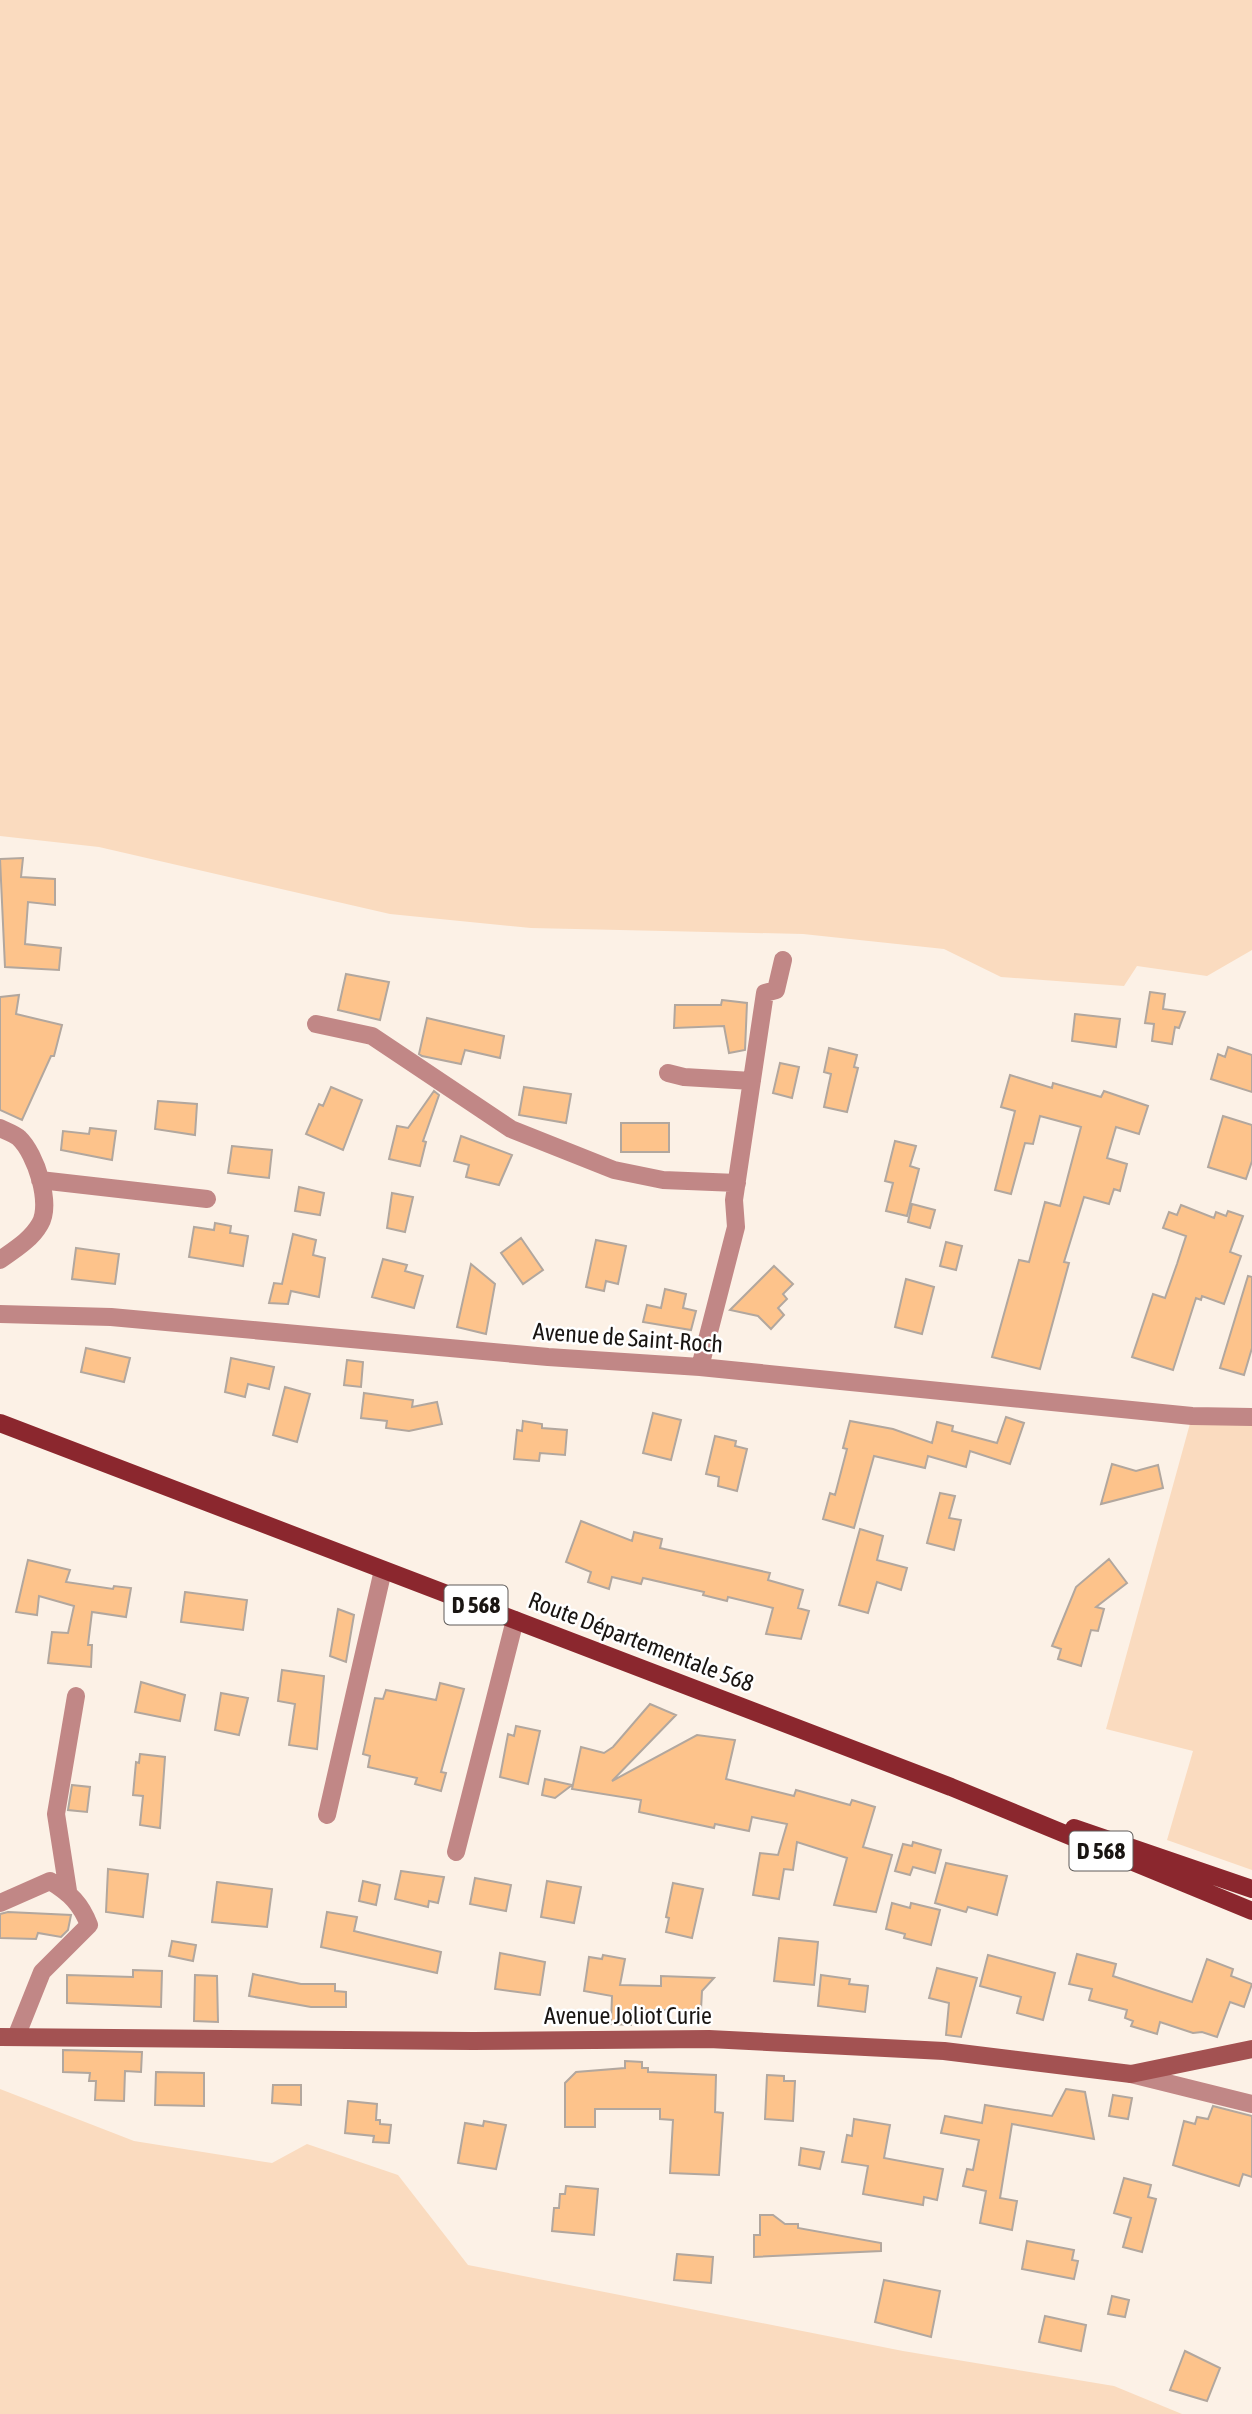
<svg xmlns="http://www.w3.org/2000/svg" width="1252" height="2414" viewBox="0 0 1252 2414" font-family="'Asap Condensed',sans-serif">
<rect width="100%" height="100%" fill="#fcf1e6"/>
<!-- green -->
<path fill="#fadbbf" d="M0 0H1252V950L1207 976 1137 966 1124 986 1001 977 944 949 803 934 531 928 390 914 99 847 0 836Z
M1252 1408V1870L1167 1840 1193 1751 1106 1729 1194 1409Z
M0 2089 134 2141 272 2163 307 2144 398 2175 468 2265 903 2351 1114 2386 1182 2414H0Z"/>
<!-- building -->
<path fill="#fdc38b" stroke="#b2a79e" stroke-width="2" d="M23 858 21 877 55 879V905L28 902 25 944 61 948 59 970 5 967 0 859Z
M346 974 389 982 380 1020 338 1010Z
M1150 992 1165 994 1163 1009 1185 1012 1179 1028 1175 1027 1172 1044 1152 1041 1154 1024 1145 1023Z
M19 995 16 1014 62 1025 54 1056H51L22 1120 0 1110V997Z
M722 1000 747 1003 745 1050 729 1053 724 1026 674 1028 675 1005H721Z
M1075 1014 1120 1019 1116 1047 1072 1041Z
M427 1018 504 1036 500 1058 465 1050 461 1064 422 1056 419 1054Z
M1228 1047 1252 1055V1092L1211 1079 1218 1054 1225 1057Z
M829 1048 857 1055 854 1067 858 1068 847 1112 824 1107 831 1074 824 1072Z
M780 1063 799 1067 792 1098 773 1093Z
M1010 1075 1052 1088 1053 1083 1101 1097 1104 1091 1148 1106 1139 1134 1116 1127 1107 1158 1127 1164 1120 1191 1114 1189 1109 1204 1084 1197 1064 1262 1069 1263 1040 1369 992 1357 1019 1260 1029 1262 1045 1202 1060 1206 1081 1127 1040 1116 1033 1144 1025 1143 1011 1194 995 1190 1015 1111 1001 1107Z
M331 1087 362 1100 343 1150 306 1134 319 1104 323 1106Z
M524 1087 571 1094 566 1123 519 1115Z
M434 1091 439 1095 423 1141 426 1142 420 1166 389 1159 397 1126 408 1128Z
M158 1101 197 1104 195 1135 155 1129Z
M1223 1116 1252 1125V1161L1246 1179 1208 1167Z
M621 1123H669V1152H621Z
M90 1128 116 1131 112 1160 61 1150 63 1131 89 1134Z
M461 1136 512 1155 499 1185 466 1177 469 1165 454 1161Z
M895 1141 916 1146 910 1166 919 1169 907 1216 886 1211 893 1183 885 1181Z
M232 1146 272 1150 269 1178 228 1173Z
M299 1187 324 1193 320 1215 295 1211Z
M392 1193 413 1197 405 1232 387 1228Z
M912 1204 935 1210 930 1228 908 1222Z
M1181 1205 1214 1218 1216 1212 1226 1216 1228 1211 1243 1216 1230 1252 1241 1256 1224 1304 1202 1296 1201 1300 1196 1298 1173 1370 1132 1357 1153 1294 1165 1298 1177 1264 1186 1236 1163 1228 1169 1212 1177 1215Z
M215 1223 231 1226 230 1233 248 1236 243 1266 189 1257 194 1227 214 1230Z
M293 1234 316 1240 313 1255 325 1258 319 1297 291 1291 288 1304 269 1303 274 1283 282 1284Z
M521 1238 543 1270 523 1284 501 1253Z
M596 1240 626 1246 618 1284 606 1281 604 1291 586 1287Z
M946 1242 962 1246 956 1270 940 1266Z
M76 1248 119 1254 115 1284 72 1279Z
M383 1259 407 1265 405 1271 423 1276 414 1308 372 1297Z
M471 1264 495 1284 486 1334 457 1327Z
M774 1266 793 1284 783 1294 787 1299 778 1308 784 1315 771 1329 758 1316 730 1310Z
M1248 1276 1252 1277V1348L1244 1375 1220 1368Z
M906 1279 934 1287 922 1334 895 1327Z
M665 1289 686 1294 683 1308 696 1311 691 1330 643 1322 647 1305 661 1308Z
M86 1348 130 1358 124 1382 81 1372Z
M231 1358 274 1367 269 1389 248 1384 245 1397 225 1392Z
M347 1360 363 1362 361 1387 344 1385Z
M285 1387 310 1394 297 1442 273 1435Z
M364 1393 413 1400 412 1407 437 1402 442 1424 409 1431 386 1428 387 1421 361 1418Z
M653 1413 681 1420 671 1460 643 1453Z
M1006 1417 1024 1423 1010 1464 970 1451 966 1467 928 1456 925 1468 874 1456 854 1528 823 1519 830 1493 835 1495 847 1449 843 1448 850 1421 893 1429 932 1443 937 1422 953 1426 952 1431 997 1443Z
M523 1421 542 1424V1428L567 1430 565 1455 540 1453 539 1461 514 1459 517 1430 522 1431Z
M715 1436 736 1441 735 1446 747 1449 737 1491 718 1486 719 1477 706 1474Z
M1112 1464 1136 1471 1158 1465 1163 1488 1101 1504Z
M940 1493 955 1496 949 1518 961 1520 954 1550 927 1543Z
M581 1521 632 1541 634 1532 662 1539 660 1548 770 1573 768 1580 803 1590 798 1608 809 1611 801 1639 766 1634 773 1608 728 1597 727 1601 703 1595 704 1592 643 1578 641 1584 612 1577 609 1589 588 1582 591 1572 566 1562Z
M860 1529 883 1536 877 1560 907 1568 901 1590 877 1582 868 1613 839 1605Z
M1109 1559 1127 1583 1096 1607 1104 1609 1098 1631 1091 1630 1081 1666 1058 1659 1061 1649 1052 1646 1076 1587Z
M28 1560 70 1570 66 1582 113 1589 114 1586 131 1588 126 1617 92 1612 88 1645H92L91 1667 48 1663 52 1632 68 1633 74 1606 39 1596 37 1615 16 1612Z
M185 1592 247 1600 243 1630 181 1622Z
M338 1609 354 1615 346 1662 330 1656Z
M282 1670 324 1676 317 1749 289 1745 295 1704 278 1701Z
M141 1682 185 1695 180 1721 135 1712Z
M440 1683 464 1689 441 1772 446 1773 441 1791 415 1784 417 1778 368 1767 370 1756 363 1754 375 1698 383 1699 386 1690 436 1700Z
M221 1693 248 1698 239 1735 215 1730Z
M650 1704 676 1715 612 1781 697 1735 735 1740 726 1779 794 1796 796 1790 850 1805 852 1800 875 1807 863 1847 892 1855 876 1912 834 1905 847 1858 797 1842 793 1870 784 1869 779 1899 753 1895 760 1853 778 1855 787 1824 752 1817 749 1831 715 1824 714 1828 639 1812 641 1800 572 1789 581 1747 604 1753 613 1747Z
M516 1726 540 1731 528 1784 500 1777 508 1734 514 1736Z
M140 1754 165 1757 160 1828 140 1825 143 1796 133 1795 136 1762 139 1763Z
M545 1779 572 1785 555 1798 542 1795Z
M72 1785 90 1787 87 1812 68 1810Z
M913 1842 941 1850 935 1873 913 1867 910 1875 895 1871 903 1844 912 1846Z
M946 1863 1007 1876 997 1915 968 1907 966 1912 935 1903Z
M108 1869 148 1874 143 1917 106 1912Z
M401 1871 444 1877 438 1903 429 1901 428 1907 395 1899Z
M475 1878 511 1885 506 1911 470 1904Z
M363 1881 380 1885 376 1905 359 1901Z
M547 1881 581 1887 574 1923 541 1917Z
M217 1882 272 1889 267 1927 212 1922Z
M673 1883 703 1889 692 1938 666 1932 669 1918 666 1917Z
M892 1903 910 1908 911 1903 940 1910 931 1945 904 1938 905 1934 886 1929Z
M8 1912 71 1915 68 1930 61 1937 38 1933 36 1939 0 1938V1914Z
M327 1912 357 1917 354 1931 441 1952 437 1973 321 1947Z
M779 1938 818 1942 814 1985 774 1981Z
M172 1941 196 1945 193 1961 169 1956Z
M500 1953 545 1962 540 1995 495 1989Z
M1077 1954 1116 1964 1113 1976 1192 2002 1207 1959 1233 1969 1231 1976 1252 1984 1244 2007 1230 2002 1217 2037 1202 2032 1193 2033 1160 2022 1157 2034 1131 2026 1133 2021 1125 2018 1127 2010 1089 2000 1092 1989 1069 1984Z
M603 1955 625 1959 620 1985 661 1986V1976L714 1978 702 1991 701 2010H632L631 2025 611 2024 612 1996 584 1991 589 1957 602 1959Z
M988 1955 1055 1973 1043 2020 1017 2013 1021 1997 980 1986Z
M937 1968 977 1978 961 2037 946 2035 949 2003 929 1998Z
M133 1970 162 1971 161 2007 67 2003V1975L133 1977Z
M253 1974 301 1984H335V1991L346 1992V2007H311L249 1996Z
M195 1975 217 1976 218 2022 194 2021Z
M821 1975 850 1979 849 1984 868 1986 865 2012 818 2006Z
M63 2050 142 2052 141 2072 125 2071 124 2101 95 2100 96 2081H89L90 2073 63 2072Z
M625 2061 642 2062V2068H648V2072L716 2075 715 2112 723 2113 719 2175 670 2173 673 2120 660 2119V2109H595V2127H565V2083L576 2072 625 2068Z
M156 2072 204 2073V2106L155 2105Z
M767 2075 784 2076V2081H795L793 2121 765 2119Z
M273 2085H301V2105L272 2103Z
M1066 2089 1085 2092 1094 2139 1012 2124 1000 2198 1017 2201 1012 2230 980 2223 986 2191 963 2186 967 2169 973 2170 979 2140 941 2133 945 2116 982 2123 985 2105 1052 2116Z
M1113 2095 1132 2098 1128 2119 1109 2116Z
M348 2101 377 2104 376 2120H380V2124L391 2125 389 2143 373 2142 374 2136 345 2133Z
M1213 2106 1252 2116V2177L1243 2174 1239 2186 1173 2165 1184 2121 1195 2124 1197 2117 1208 2119Z
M854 2119 890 2125 884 2158 943 2169 937 2200 924 2197 923 2205 863 2194 868 2166 842 2162 847 2135 852 2136Z
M484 2121 506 2125 496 2169 458 2163 465 2123 483 2126Z
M801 2148 824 2152 820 2169 799 2165Z
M1124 2178 1151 2185 1148 2197 1156 2199 1142 2252 1123 2247 1131 2218 1114 2213Z
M566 2186 598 2189 594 2235 552 2231 554 2208H559L560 2194H565Z
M760 2215H773L785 2224H798V2228L881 2243V2251L754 2257V2235H760Z
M1027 2241 1074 2250 1072 2260 1078 2261 1074 2279 1022 2269Z
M677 2254 713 2257 711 2283 674 2280Z
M884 2280 940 2291 931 2337 875 2322Z
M1112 2296 1129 2300 1125 2317 1108 2314Z
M1045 2316 1086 2325 1081 2351 1039 2342Z
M1185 2351 1220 2368 1207 2401 1170 2390Z"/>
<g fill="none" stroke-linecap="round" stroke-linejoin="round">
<!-- street -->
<path stroke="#c18786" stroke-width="18" d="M316 1024 372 1036 511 1129 614 1170 663 1180 737 1183
M668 1073 684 1077 752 1081
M0 1128C6 1131 15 1134 19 1138 36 1154 52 1204 40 1224 31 1240 14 1250 0 1260
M40 1180 207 1199
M0 1314 111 1317 548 1357 700 1367 1192 1416 1252 1417
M700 1367 736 1227 734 1200 765 993 776 990 783 960
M327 1815 383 1570
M456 1852 515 1620
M68 1891 56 1814 76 1696
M0 1903 50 1881C70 1893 81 1904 89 1925L42 1972 16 2037
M1131 2074 1252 2104"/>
<!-- secondary -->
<path stroke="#a35252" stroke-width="18" d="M0 2037 473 2041 709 2039 944 2051 1131 2074 1252 2049"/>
<!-- primary -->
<path stroke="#8b272e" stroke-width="18" d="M0 1423 951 1787 1252 1911
M1074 1828 1252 1889"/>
</g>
<g text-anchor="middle" stroke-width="5" stroke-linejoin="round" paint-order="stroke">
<!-- shield labels -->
<g fill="#fff" stroke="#5e5b59" stroke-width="2">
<rect x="444.5" y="1585.5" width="63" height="39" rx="5"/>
<rect x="1069.5" y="1831.5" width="63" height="39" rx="5"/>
</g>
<g font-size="23" font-weight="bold" fill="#191512">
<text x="476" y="1613">D 568</text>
<text x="1101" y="1859">D 568</text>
</g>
<!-- street labels -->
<g font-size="24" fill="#191512" stroke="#fff">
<text transform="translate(628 1338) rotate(4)" y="8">Avenue de Saint-Roch</text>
<text transform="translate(641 1642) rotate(21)" y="8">Route Départementale 568</text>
<text x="628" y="2024">Avenue Joliot Curie</text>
</g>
</g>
</svg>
